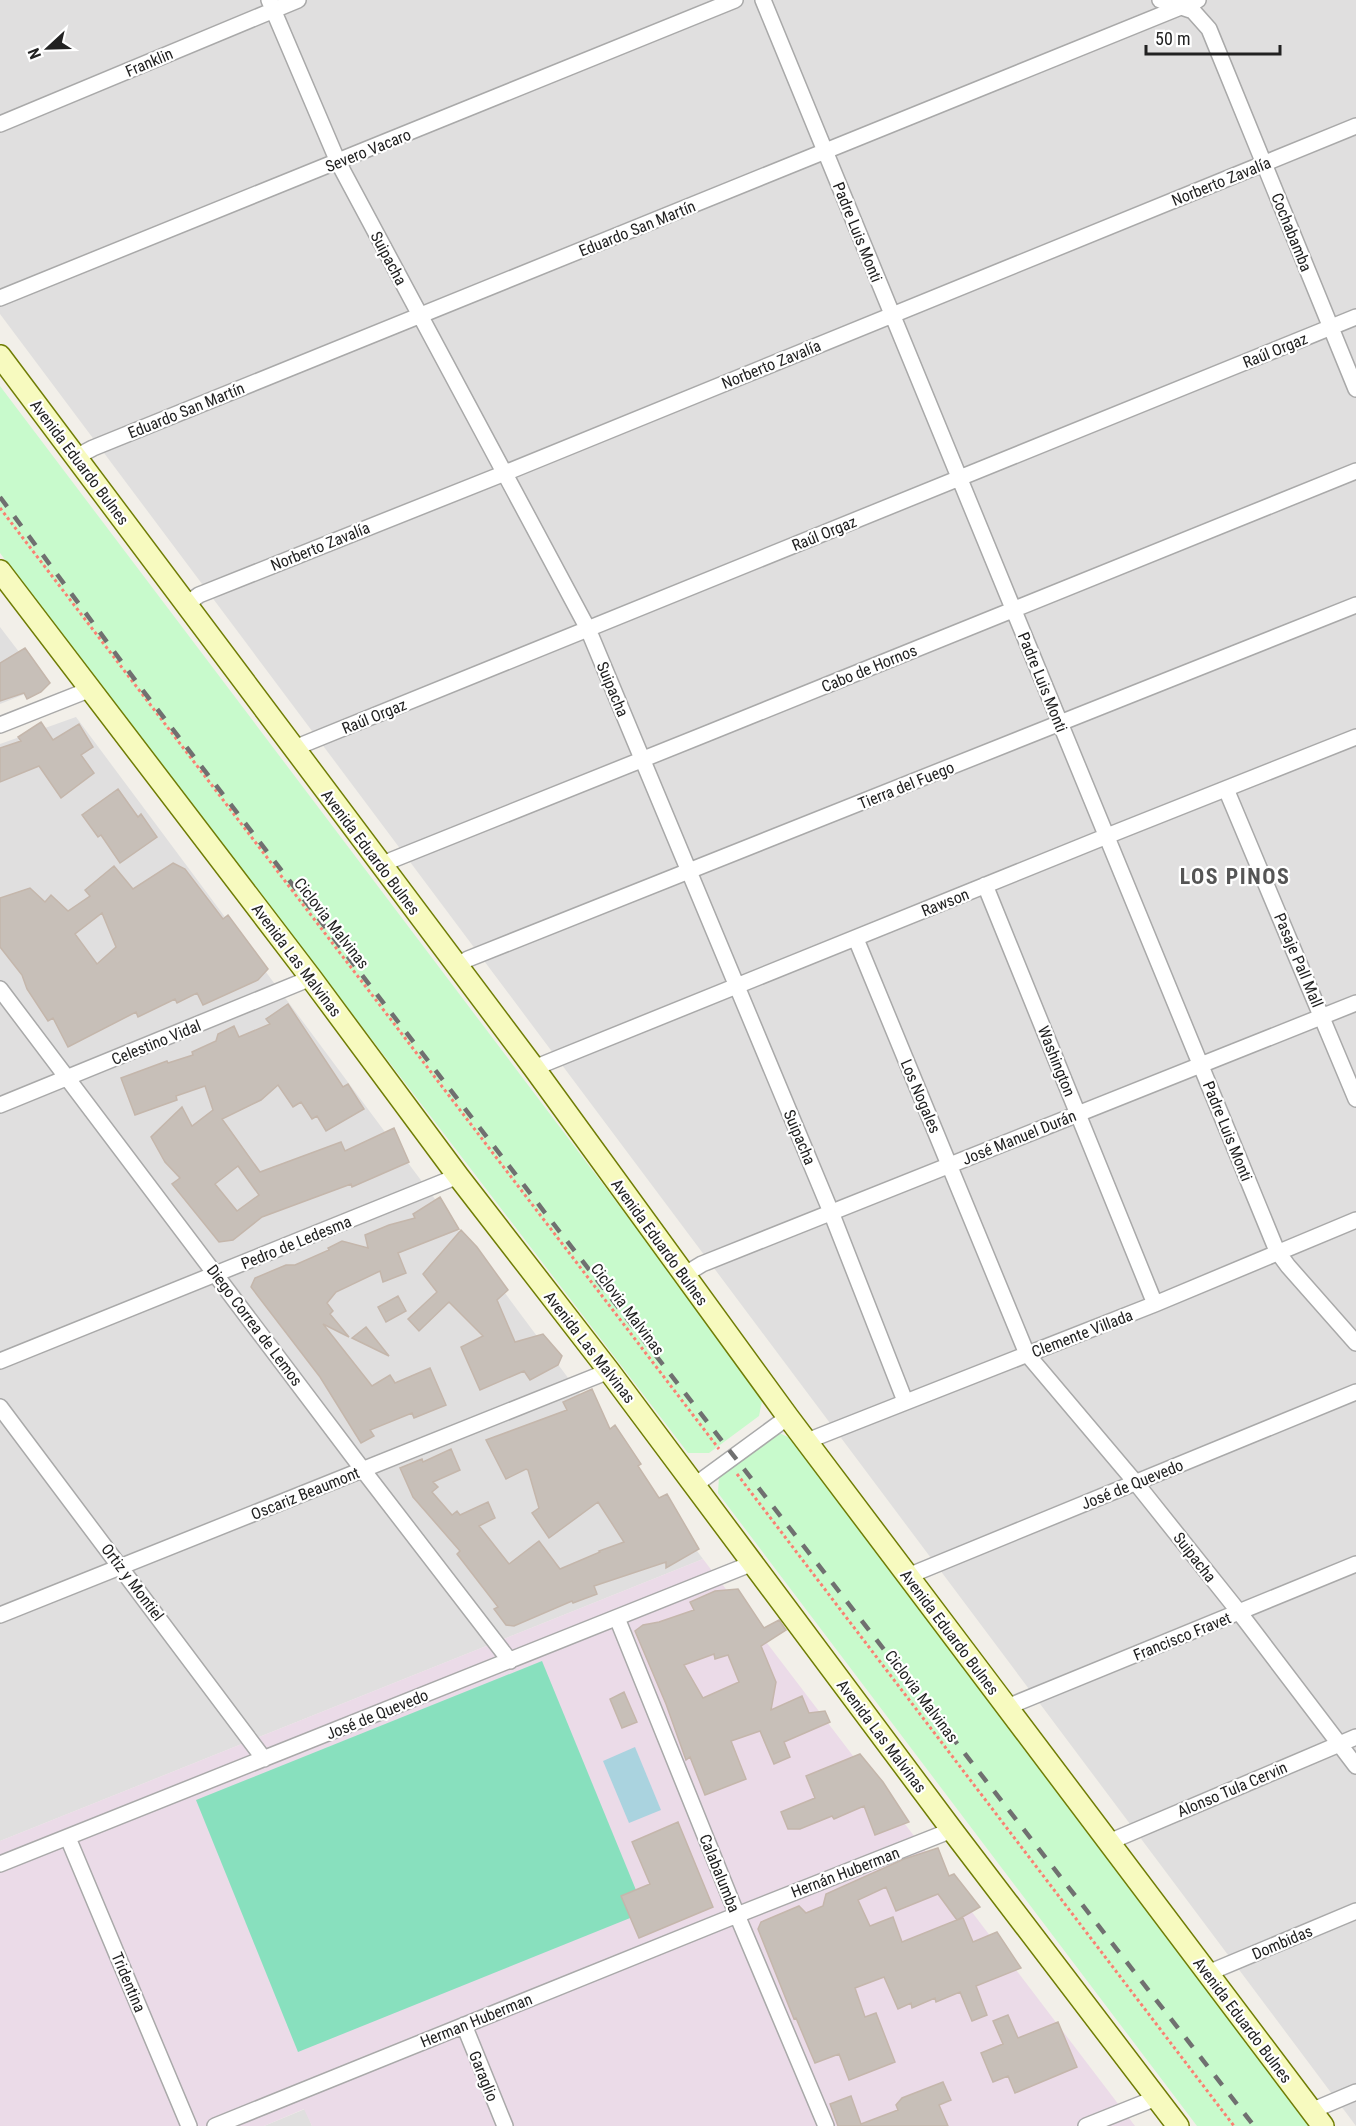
<svg xmlns="http://www.w3.org/2000/svg" width="1356" height="2126" viewBox="0 0 1356 2126" font-family="'Roboto Condensed',sans-serif">
<rect width="100%" height="100%" fill="#f2efe9"/>
<!-- residential -->
<path fill="#e0dfdf" d="M0 0H1356V2126L0 314Z
M0 627 45 686 0 704Z
M76 717 703 1559 0 1841V744Z
M305 2109 312 2126H264Z"/>
<!-- industrial -->
<path fill="#ebdbe8" d="M703 1559 1135 2126H312L304 2109 264 2126H0V1841Z"/>
<!-- park -->
<path fill="#c8facc" d="M0 386 763 1396 759 1416 709 1453H688L0 553Z
M777 1432 801 1443 1319 2126H1197L718 1493 719 1476Z"/>
<!-- pitch -->
<path fill="#88e0be" d="M542 1661 645 1912 298 2052 196 1800Z"/>
<!-- water -->
<path fill="#aad3df" d="M635 1747 661 1810 629 1823 603 1761Z"/>
<!-- building -->
<path fill="#c7bfb8" stroke="#c4b6ab" stroke-width="1.5" fill-rule="evenodd" d="M25 648 50 683 41 692 27 699 24 693 0 701V663Z
M41 722 53 740 79 724 93 747 81 755 94 773 61 798 39 766 0 782V748L21 741 18 737Z
M118 789 138 817 141 814 157 837 120 863 101 835 98 837 82 815Z
M173 863 185 869 223 919 228 915 268 969 258 980 203 1005 197 993 177 1003 175 999 138 1017 136 1012 68 1047 53 1018 48 1021 27 989 22 975 0 947V898L30 888 45 902 51 895 68 911 90 896 85 890 114 866 133 889ZM102 913 116 947 97 964 75 934Z
M288 1004 343 1087 348 1084 364 1109 326 1131 317 1116 312 1119 301 1102 293 1107 278 1085 261 1100 222 1119 260 1172 341 1142 345 1151 394 1128 409 1162 352 1187 351 1184 262 1217 233 1240 219 1242 172 1184 180 1178 165 1162 151 1137 182 1107 192 1126 213 1110 205 1086 176 1096 177 1100 135 1115 121 1078 167 1061 168 1063 193 1055 192 1052 216 1041 218 1034 234 1026 239 1037 270 1024 266 1019ZM238 1166 259 1195 237 1211 215 1184Z
M440 1197 459 1229 398 1253 406 1273 383 1282 380 1271 336 1292 327 1303 333 1311 330 1314 349 1337 323 1324 372 1386 390 1375 395 1383 430 1368 446 1405 414 1418 412 1413 370 1430 374 1436 361 1443 320 1377 251 1287 255 1278 286 1265H295L329 1250 328 1248 342 1241 368 1248 365 1235 389 1225 415 1218 413 1214Z
M461 1230 477 1247 508 1290 497 1300 515 1342 543 1334 562 1356 558 1365 530 1380 524 1371 480 1390 461 1347 483 1336 449 1302 419 1331 408 1319 437 1292 423 1274Z
M398 1296 406 1311 386 1322 378 1307Z
M366 1327 389 1356 352 1338Z
M592 1389 610 1429 615 1425 641 1464 638 1466 659 1498 667 1494 699 1549 666 1568V1562L594 1586 597 1594 573 1603 572 1601 514 1626 506 1625 494 1609 498 1607 457 1554 460 1551 413 1497 400 1468 422 1459 423 1462 451 1449 460 1470 433 1482 438 1487 432 1492 452 1515 457 1511 460 1515 488 1502 495 1518 479 1526 509 1564 539 1541 560 1569 600 1552 599 1551 624 1542 598 1502 549 1538 532 1513 539 1508 528 1470 526 1469 506 1479 486 1440 567 1410 563 1402Z
M738 1589 764 1628 779 1620 786 1630 761 1646 776 1682 771 1710 802 1696 809 1713 825 1711 830 1722 784 1742 790 1757 774 1764 760 1731 731 1741 746 1779 705 1795 690 1757 686 1760 666 1704 635 1631 643 1625 659 1622 694 1610 690 1602 715 1591ZM714 1654 715 1659 728 1655 739 1682 703 1698 684 1665Z
M624 1692 637 1722 622 1728 610 1699Z
M860 1754 883 1782 909 1822 875 1835 864 1806 834 1819 832 1816 800 1829H788L781 1812 815 1798 806 1776Z
M678 1822 713 1907 639 1938 621 1896 650 1884 632 1842Z
M938 1848 949 1876 954 1874 980 1907 957 1920 963 1918 973 1942 997 1932 1021 1968 976 1986 987 2015 972 2021 960 1992 936 2002 935 1998 912 2008 911 2003 898 2009 884 1977 855 1988 865 2017 876 2013 895 2062 849 2080 839 2054 815 2063 796 2018 794 2019 758 1929 761 1922 799 1906 806 1913 823 1906 826 1894 904 1859ZM886 1887 896 1911 938 1894 957 1920 902 1942 893 1917 870 1926 858 1900Z
M1008 2015 1018 2038 1058 2022 1077 2067 1015 2093 1008 2076 993 2082 981 2053 1003 2044 993 2021Z
M943 2082 951 2100 939 2105 948 2126H838L830 2104 851 2096 861 2124 898 2110 896 2105 902 2098Z"/>
<g fill="none" stroke-linecap="round" stroke-linejoin="round">
<defs>
<path id="minor" d="M269 0 338 162 588 629 831 1212 905 1401
M763 0 1277 1251 1288 1266 1356 1343
M1160 0 1193 11 1209 29 1356 389
M0 124 298 0
M0 298 735 0
M76 457 93 448 1198 0
M187 604 199 595 505 473 1356 126
M0 725 91 689
M292 749 1356 317
M1226 789 1356 1099
M382 866 392 860C714 732 1034 600 1356 471
M985 885 1155 1304
M856 939 1027 1354 1136 1483 1239 1612 1356 1766
M456 966 468 959 1356 605
M0 989 363 1470 510 1661
M534 1068 1107 836 1356 737
M0 1105 311 978
M684 1275 702 1264 1356 1003
M0 1361 458 1176
M0 1407 264 1759
M807 1441 1155 1304 1356 1220
M695 1485 788 1417
M908 1576 1356 1392
M0 1615 609 1371
M617 1618 737 1915 826 2126
M1007 1707 1356 1564
M68 1838 189 2126
M1109 1842 1356 1737
M0 1864 753 1563
M1208 1973 1356 1911
M464 2025 505 2126
M1311 2111 1356 2092
M215 2126 737 1915 952 1830
M1086 2126 1156 2098"/>
<path id="secondary" d="M0 356 534 1068 788 1417 1323 2126
M0 571 311 978 458 1176 609 1371 952 1830 1178 2126"/>
</defs>
<!-- minor casing -->
<use href="#minor" stroke="#a9a9a9" stroke-width="18"/>
<!-- secondary casing -->
<use href="#secondary" stroke="#707d05" stroke-width="24"/>
<!-- path -->
<path stroke="#fa8072" stroke-width="3" stroke-dasharray="3 3" stroke-linecap="butt" d="M0 508 719 1449
M737 1474 1234 2126"/>
<!-- minor -->
<use href="#minor" stroke="#fff" stroke-width="15"/>
<!-- secondary -->
<use href="#secondary" stroke="#f7fabf" stroke-width="21"/>
<!-- rail -->
<path stroke="#707070" stroke-width="4.5" stroke-dasharray="12 12" stroke-linecap="butt" d="M0 497 138 684 556 1227 1254 2126"/>
</g>
<g text-anchor="middle" stroke-width="4.5" stroke-linejoin="round" paint-order="stroke">
<!-- street labels -->
<g font-size="16" fill="#222" stroke="#fff">
<text transform="translate(149 62) rotate(-23)" y="6">Franklin</text>
<text transform="translate(368 150) rotate(-22)" y="6">Severo Vacaro</text>
<text transform="translate(1221 181) rotate(-22)" y="6">Norberto Zavalía</text>
<text transform="translate(637 228) rotate(-22)" y="6">Eduardo San Martín</text>
<text transform="translate(858 232) rotate(68)" y="6">Padre Luis Monti</text>
<text transform="translate(1292 232) rotate(68)" y="6">Cochabamba</text>
<text transform="translate(389 258) rotate(62)" y="6">Suipacha</text>
<text transform="translate(1275 350) rotate(-22)" y="6">Raúl Orgaz</text>
<text transform="translate(771 364) rotate(-22)" y="6">Norberto Zavalía</text>
<text transform="translate(186 410) rotate(-22)" y="6">Eduardo San Martín</text>
<text transform="translate(80 462) rotate(53)" y="6">Avenida Eduardo Bulnes</text>
<text transform="translate(824 533) rotate(-22)" y="6">Raúl Orgaz</text>
<text transform="translate(320 546) rotate(-22)" y="6">Norberto Zavalía</text>
<text transform="translate(869 668) rotate(-22)" y="6">Cabo de Hornos</text>
<text transform="translate(1043 682) rotate(68)" y="6">Padre Luis Monti</text>
<text transform="translate(613 689) rotate(67)" y="6">Suipacha</text>
<text transform="translate(374 716) rotate(-22)" y="6">Raúl Orgaz</text>
<text transform="translate(906 785) rotate(-22)" y="6">Tierra del Fuego</text>
<text transform="translate(371 852) rotate(53)" y="6">Avenida Eduardo Bulnes</text>
<text transform="translate(945 902) rotate(-22)" y="6">Rawson</text>
<text transform="translate(332 923) rotate(52)" y="6">Ciclovia Malvinas</text>
<text transform="translate(297 960) rotate(53)" y="6">Avenida Las Malvinas</text>
<text transform="translate(1299 960) rotate(67)" y="6">Pasaje Pall Mall</text>
<text transform="translate(156 1042) rotate(-22)" y="6">Celestino Vidal</text>
<text transform="translate(1057 1061) rotate(68)" y="6">Washington</text>
<text transform="translate(921 1096) rotate(67)" y="6">Los Nogales</text>
<text transform="translate(1228 1131) rotate(68)" y="6">Padre Luis Monti</text>
<text transform="translate(800 1137) rotate(67)" y="6">Suipacha</text>
<text transform="translate(1019 1137) rotate(-22)" y="6">José Manuel Durán</text>
<text transform="translate(296 1242) rotate(-22)" y="6">Pedro de Ledesma</text>
<text transform="translate(660 1242) rotate(54)" y="6">Avenida Eduardo Bulnes</text>
<text transform="translate(628 1309) rotate(53)" y="6">Ciclovia Malvinas</text>
<text transform="translate(255 1325) rotate(53)" y="6">Diego Correa de Lemos</text>
<text transform="translate(1082 1333) rotate(-21)" y="6">Clemente Villada</text>
<text transform="translate(590 1347) rotate(52)" y="6">Avenida Las Malvinas</text>
<text transform="translate(1132 1484) rotate(-22)" y="6">José de Quevedo</text>
<text transform="translate(305 1493) rotate(-22)" y="6">Oscariz Beaumont</text>
<text transform="translate(1195 1557) rotate(52)" y="6">Suipacha</text>
<text transform="translate(133 1582) rotate(53)" y="6">Ortiz y Montiel</text>
<text transform="translate(950 1632) rotate(53)" y="6">Avenida Eduardo Bulnes</text>
<text transform="translate(1182 1636) rotate(-22)" y="6">Francisco Fravet</text>
<text transform="translate(922 1696) rotate(53)" y="6">Ciclovia Malvinas</text>
<text transform="translate(377 1714) rotate(-22)" y="6">José de Quevedo</text>
<text transform="translate(882 1736) rotate(53)" y="6">Avenida Las Malvinas</text>
<text transform="translate(1232 1789) rotate(-23)" y="6">Alonso Tula Cervin</text>
<text transform="translate(845 1872) rotate(-21)" y="6">Hernán Huberman</text>
<text transform="translate(720 1873) rotate(68)" y="6">Calabalumba</text>
<text transform="translate(1282 1942) rotate(-23)" y="6">Dombidas</text>
<text transform="translate(129 1982) rotate(67)" y="6">Tridentina</text>
<text transform="translate(476 2020) rotate(-22)" y="6">Herman Huberman</text>
<text transform="translate(1243 2020) rotate(53)" y="6">Avenida Eduardo Bulnes</text>
<text transform="translate(484 2076) rotate(68)" y="6">Garaglio</text>
</g>
<!-- district labels -->
<g font-size="22" font-weight="bold" letter-spacing="1.5" fill="#555" stroke="#fff">
<text x="1235" y="884">LOS PINOS</text>
</g>
</g>
<!-- north arrow -->
<g transform="translate(48 48) rotate(248)" stroke="#ffffff" stroke-width="4.5" paint-order="stroke">
<path d="M0-4.5L10 22L0 15L-10 22Z" fill="#222222"/>
<text y="-9" font-size="16" font-weight="bold" text-anchor="middle" fill="#222222">N</text>
</g>
<!-- scale -->
<path d="M1146 45v9h134v-9" fill="none" stroke="#222222" stroke-width="3"/>
<text x="1155" y="45" font-size="18" fill="#222222" stroke="#ffffff" stroke-width="4.5" paint-order="stroke">50 m</text>
</svg>
